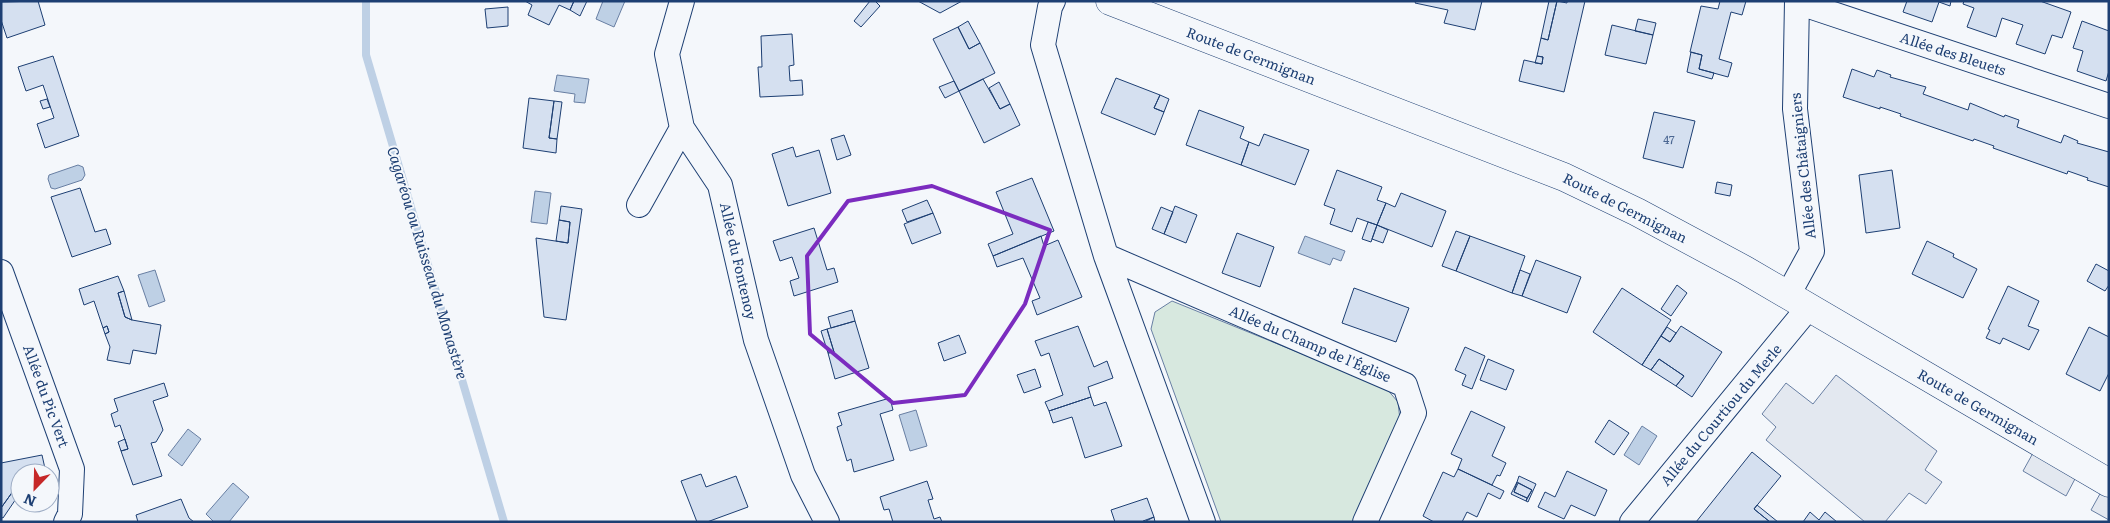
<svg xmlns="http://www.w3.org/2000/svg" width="2110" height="523" viewBox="0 0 2110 523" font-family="Literata,serif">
<rect width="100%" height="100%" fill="#f4f7fb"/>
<!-- green -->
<path fill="#d7e8df" stroke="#687fa3" d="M1172 301 1386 388 1398 402 1400 420 1354 522H1221L1151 329 1155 312Z"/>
<!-- parking -->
<path fill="#e3e8f0" stroke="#687fa3" d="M1836 375 1937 451 1925 470 1942 482 1926 504 1909 493 1885 522H1865L1766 440 1776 427 1762 414 1786 383 1813 404Z
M2033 453 2076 477 2066 496 2023 471Z
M2101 492 2109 497V520L2091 510Z"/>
<!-- water -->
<path fill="#bed0e5" stroke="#687fa3" d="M603 1H625L614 27 596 19Z
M557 75 589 79 585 103 574 102 575 94 554 91Z
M78 165 83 167 85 175 82 180 55 189 51 188 48 179 49 175Z
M535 191 551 193 547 224 531 222Z
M1305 236 1345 251 1341 261 1333 258 1330 265 1298 253Z
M155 270 165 301 149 307 138 275Z
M916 410 927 446 910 451 899 415Z
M1642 426 1657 436 1639 465 1624 455Z
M188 429 201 439 182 466 168 455Z
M233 483 249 497 229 522H214L206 514Z"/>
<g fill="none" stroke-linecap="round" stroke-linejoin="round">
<!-- stream -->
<path stroke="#bed0e5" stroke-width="8" d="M366 1V55L504 522"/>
</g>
<!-- building -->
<path fill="#d5e0f0" stroke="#1d3f73" d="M38 1 45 25 7 38 1 20V2Z
M525 1H574L570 10 559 5 549 25 528 15 532 5Z
M574 1H587L580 16 570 10Z
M870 1H875L880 6 861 27 854 21Z
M918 1H962L940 13Z
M1416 1H1482L1475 30 1444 23 1448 10 1415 3Z
M1549 1H1557L1548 40 1541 38Z
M1557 1 1567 3V1H1585L1564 92 1519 81 1524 60 1542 64 1543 57 1537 56 1541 38 1548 40Z
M1720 1H1746L1742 15 1731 12 1719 59 1732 63 1728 77 1699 69 1702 55 1690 52 1701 6 1718 9Z
M1907 1H1951L1950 6 1939 2 1932 22 1903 12Z
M1964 1H2040L2071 12 2062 38 2052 35 2045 54 2016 44 2023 25 2002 18 1996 37 1967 27 1974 8 1963 4Z
M508 7V26L487 28 485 9Z
M1638 19 1656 23 1653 35 1635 31Z
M968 21 980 43 969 49 958 27Z
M2082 21 2109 31V71L2106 81 2077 71 2083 51 2073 48Z
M1612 25 1653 35 1646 64 1605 55Z
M958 27 969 49 980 43 995 73 959 91 933 39Z
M792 34 794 65 789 66 790 81 802 80 803 95 760 97 758 67H762L761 36Z
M1691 52 1702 55 1699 69 1714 73 1712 79 1687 72Z
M53 56 79 136 45 148 37 124 54 118 43 85 26 91 18 67Z
M1537 56 1543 57 1542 64 1535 63Z
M1852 69 1874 77 1877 70 1891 75 1890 77 1926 87 1923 94 1968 110 1970 103 2004 117 2005 115 2019 120 2017 127 2061 143 2064 135 2078 141 2077 143 2109 152V187L2087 180 2088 178 2068 171 2067 174 1993 148 1994 146 1974 139 1973 141 1900 116 1901 114 1880 107V109L1843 97Z
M1116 78 1160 95 1154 108 1164 112 1155 135 1101 113Z
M983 79 1000 109 1010 104 1020 125 984 143 959 91Z
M954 81 959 91 945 98 939 87Z
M999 82 1010 104 1000 109 989 88Z
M1160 95 1169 99 1164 112 1154 108Z
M529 98 554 101 549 138 557 139 556 153 523 148Z
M47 99 50 107 43 109 40 101Z
M554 101 562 102 557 139 549 138Z
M1199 110 1244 127 1240 138 1249 142 1241 165 1186 145Z
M1654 112 1695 121 1683 168 1643 158Z
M1264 134 1309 150 1295 185 1241 165 1249 142 1259 146Z
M844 135 851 155 837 160 831 139Z
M793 147 796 157 819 150 831 193 788 206 772 154Z
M1337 170 1382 187 1377 200 1386 203 1377 225 1357 218 1352 232 1330 224 1335 209 1324 205Z
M1892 170 1900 228 1866 233 1859 175Z
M1032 178 1054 231 993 256 988 244 1013 234 996 192Z
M1717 182 1732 185 1730 196 1715 193Z
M80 188 95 232 106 229 111 244 72 257 51 197Z
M1401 193 1446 211 1432 247 1377 225 1386 203 1395 207Z
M927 200 933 213 907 222 902 210Z
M561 206 582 209 566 320 544 317 536 238 568 243 570 222 559 220Z
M1175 206 1197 215 1186 243 1164 234Z
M1161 207 1173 212 1164 234 1152 229Z
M933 213 941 233 912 244 904 224Z
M559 220 570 222 568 243 556 241Z
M1368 222 1377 225 1371 242 1362 239Z
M1377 225 1388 230 1383 243 1372 239Z
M814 228 827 270 834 268 838 282 794 296 790 281 799 278 792 257 780 261 773 241Z
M1456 231 1470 236 1456 271 1442 266Z
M1237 233 1274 247 1260 287 1222 273Z
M1041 236 1044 246 1058 240 1082 297 1037 315 1032 301 1040 298 1023 258 997 267 993 256Z
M1470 236 1525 256 1512 293 1456 271Z
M1927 241 1954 254 1953 257 1977 269 1963 298 1912 274Z
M1536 260 1581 277 1567 313 1522 296Z
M2096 264 2109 271V285L2105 291 2087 281Z
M1520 270 1530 274 1522 296 1512 293Z
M118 276 124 291 118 293 125 317 132 320 161 325 156 354 133 350 130 364 107 360 110 347 105 334 109 332 107 326 103 328 94 301 84 305 79 289Z
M1677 285 1687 293 1671 316 1661 309Z
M2008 286 2039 301 2028 326 2039 330 2029 350 2003 338 2000 344 1986 338 1990 330 1988 329Z
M1354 288 1409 308 1396 342 1342 323Z
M1622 288 1671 320 1642 365 1593 332Z
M124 291 132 320 125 317 118 293Z
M852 310 855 321 831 328 828 317Z
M855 321 869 368 835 379 828 353 834 352 827 329Z
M107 326 109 332 105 334 103 328Z
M1078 326 1094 367 1107 361 1113 378 1088 387 1091 397 1049 411 1045 402 1063 395 1049 353 1041 356 1035 341Z
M1681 326 1722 352 1692 397 1676 386 1684 376 1659 359 1651 370 1642 365 1661 336 1670 342Z
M1667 327 1676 333 1670 342 1661 336Z
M2089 327 2109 337V373L2100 391 2066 374Z
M827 329 834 352 828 353 821 331Z
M959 335 966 353 944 361 938 343Z
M1465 347 1485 356 1472 389 1462 385 1466 375 1455 370Z
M1488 359 1514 370 1506 390 1480 380Z
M1659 359 1684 376 1676 386 1651 370Z
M1035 369 1041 387 1024 393 1017 375Z
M164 383 168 396 153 401 163 430 156 442 151 443 162 476 133 485 121 451 128 449 120 425 115 427 111 414 118 411 114 399Z
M1091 397 1094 406 1106 402 1122 446 1085 458 1072 417 1053 423 1049 411Z
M890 398 893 410 880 414 894 460 854 472 851 459 847 461 837 427 842 425 838 413Z
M1471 411 1505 427 1492 456 1506 463 1500 476 1497 475 1492 485 1458 469 1462 459 1451 454Z
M1609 420 1629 433 1614 455 1595 442Z
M125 439 128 449 121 451 118 442Z
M1752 452 1781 476 1754 509 1770 522H1696Z
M42 455 46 473H20V486L16 487 1 508V463Z
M1458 469 1504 491 1500 499 1488 493 1477 517 1467 512 1462 522H1434L1423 516 1443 472 1454 477Z
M1567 471 1607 490 1595 516 1571 505 1564 519 1538 507 1545 492 1555 497Z
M701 474 706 487 736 476 748 507 707 522H697L681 481Z
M1519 476 1536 484 1528 502 1526 501 1532 490 1517 482Z
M927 481 933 499 928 500 934 519 940 517 942 522H893L889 509 884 510 880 497Z
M1517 482 1514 492 1527 498 1526 501 1511 494Z
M1518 483 1532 490 1527 498 1514 492Z
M20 486V493L3 518 1 517V508L16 487Z
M1147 498 1154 517 1144 522H1115L1111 510Z
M181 499 189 518 194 522H138L136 515Z
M1757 505 1778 522H1770L1754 509Z
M1810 512 1819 520 1825 512 1837 522H1803Z
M1154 517 1155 522H1144L1143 521Z"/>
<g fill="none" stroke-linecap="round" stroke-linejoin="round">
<defs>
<path id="minor" d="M682 1 667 54 682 128 720 185 756 340 803 475 827 522
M1053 1 1050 7 1043 45 1106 256 1203 522
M1797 2 2109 106
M639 205 682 128
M1106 256 1405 385 1414 413 1365 522
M1 272 72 469 70 514 66 522
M1788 295 1812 251 1795 109 1797 1
M1632 522 1809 307"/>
<path id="tertiary" d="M1110 1 1564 177 1637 212 1745 270 2109 483"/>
</defs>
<!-- minor casing -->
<use href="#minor" stroke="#1d3f73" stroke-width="26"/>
<!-- tertiary casing -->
<use href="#tertiary" stroke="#1d3f73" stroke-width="29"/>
<!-- minor -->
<use href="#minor" stroke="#f4f7fb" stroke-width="24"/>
<!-- tertiary -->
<use href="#tertiary" stroke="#f4f7fb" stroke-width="28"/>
</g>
<!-- marked area -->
<path fill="none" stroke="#7b2cbf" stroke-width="4" stroke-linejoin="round" d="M932 186 1050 230 1025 304 965 395 893 403 810 334 807 256 848 201Z"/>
<g text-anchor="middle" stroke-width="4" stroke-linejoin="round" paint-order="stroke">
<!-- number labels -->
<g font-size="11" fill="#4b6792">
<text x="1669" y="144">47</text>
</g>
<!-- street labels -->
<g font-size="14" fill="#1d3f73" stroke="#f4f7fb">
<text transform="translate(1953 54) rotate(18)" y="5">Allée des Bleuets</text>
<text transform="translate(1251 56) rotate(21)" y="5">Route de Germignan</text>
<text transform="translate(1803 166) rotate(-96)" y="5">Allée des Châtaigniers</text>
<text transform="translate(1625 208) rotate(27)" y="5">Route de Germignan</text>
<text transform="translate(738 261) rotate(77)" y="5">Allée du Fontenoy</text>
<text transform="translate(1310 344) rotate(23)" y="5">Allée du Champ de l'Église</text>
<text transform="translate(46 396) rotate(70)" y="5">Allée du Pic Vert</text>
<text transform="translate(1978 407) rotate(30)" y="5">Route de Germignan</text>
<text transform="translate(1721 415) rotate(-50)" y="5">Allée du Courtiou du Merle</text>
</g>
<!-- water labels -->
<g font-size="15" font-style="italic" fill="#1d3f73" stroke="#f4f7fb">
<text transform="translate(427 263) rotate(73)" y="5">Cagaréou ou Ruisseau du Monastère</text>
</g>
</g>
<!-- border -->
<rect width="2110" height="523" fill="none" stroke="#1d3f73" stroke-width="5"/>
<!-- north arrow -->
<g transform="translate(35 488) rotate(203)"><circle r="24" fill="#f4f7fb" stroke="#9eadc5"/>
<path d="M0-4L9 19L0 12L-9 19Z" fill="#c62828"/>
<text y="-8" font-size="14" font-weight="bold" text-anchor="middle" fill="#1d3f73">N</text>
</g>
</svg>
